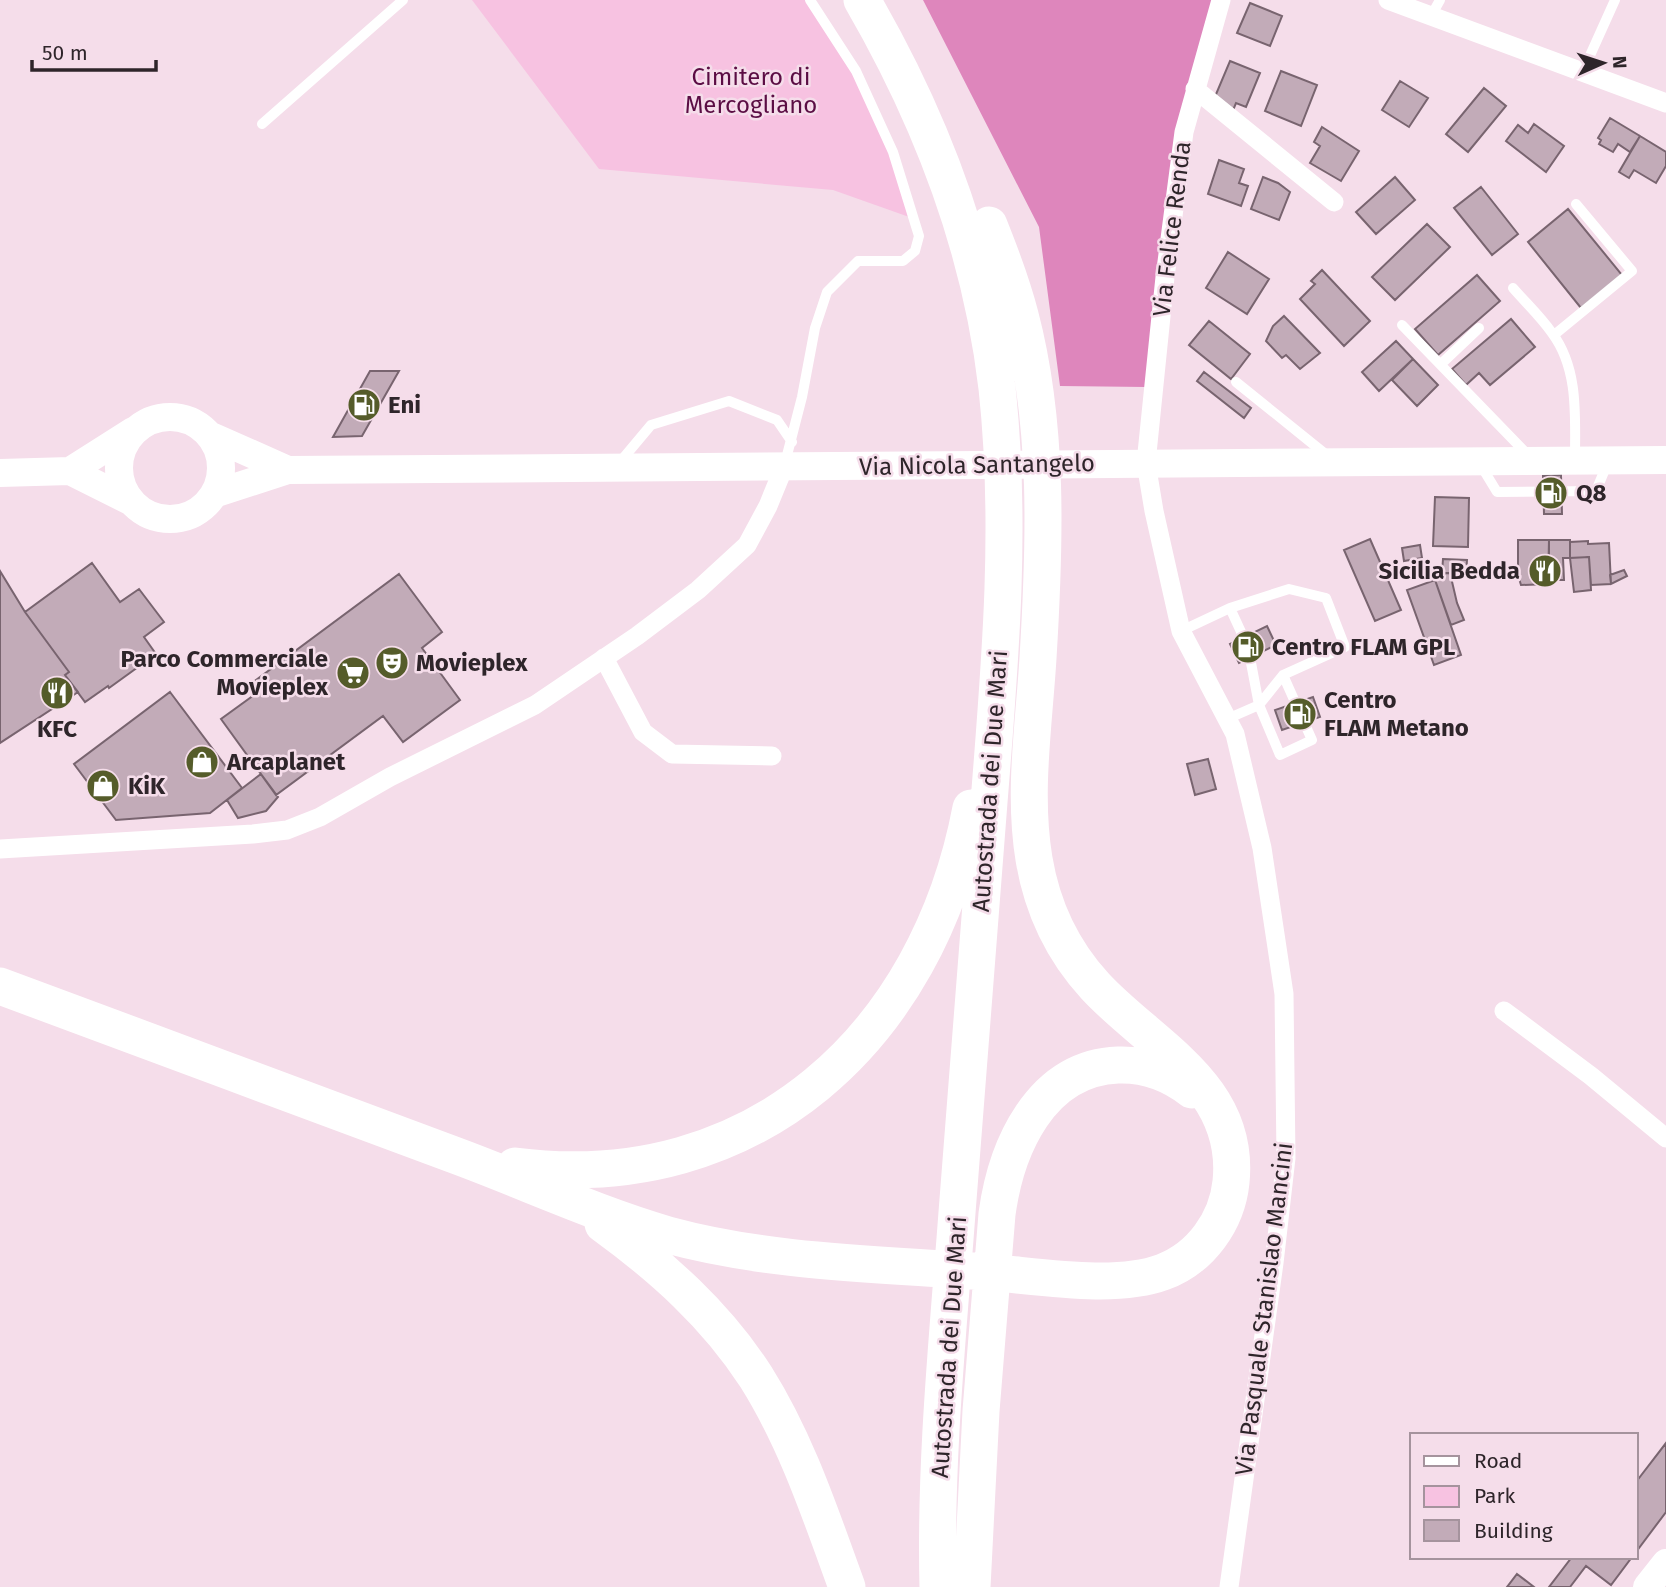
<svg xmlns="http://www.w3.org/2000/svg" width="1666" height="1587" viewBox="0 0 1666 1587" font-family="'Fira Sans',sans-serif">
<rect width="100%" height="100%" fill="#f5ddea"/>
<!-- green -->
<path fill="#f7c2e1" d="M472 0H810L856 71 893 152 912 218 833 190 599 169Z"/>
<!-- forest -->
<path fill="#de86bc" d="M923 0H1216L1146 387 1060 386 1039 227Z"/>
<!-- building -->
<path fill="#c2abb8" stroke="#78646f" stroke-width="2" d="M1250 3 1282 16 1270 46 1237 33Z
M1230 61 1260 73 1246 107 1236 103 1231 115 1214 99Z
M1281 71 1317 85 1301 126 1265 111Z
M1400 81 1428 98 1409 127 1382 110Z
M1484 88 1506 106 1468 152 1446 134Z
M1610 118 1640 136 1630 152 1618 144 1613 152 1599 144 1601 140 1598 138Z
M1534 124 1564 146 1546 172 1506 141 1518 125 1528 133Z
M1322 127 1359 151 1341 181 1310 163 1320 146 1314 142Z
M1640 136 1666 152V166L1656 183 1634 170 1629 178 1619 172Z
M1219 160 1244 169 1239 183 1248 186 1241 206 1208 194Z
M1263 177 1278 183 1290 192 1279 220 1251 209Z
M1395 177 1415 200 1376 234 1356 212Z
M1481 187 1518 234 1492 255 1454 208Z
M1568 209 1622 275 1581 308 1528 242Z
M1427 224 1450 247 1395 300 1372 277Z
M1228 252 1269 279 1247 314 1206 288Z
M1322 270 1370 321 1344 346 1300 299 1315 284 1311 281Z
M1477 275 1500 301 1438 355 1415 329Z
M1284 316 1320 353 1300 369 1286 355 1282 358 1266 341 1273 326Z
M1511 319 1535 347 1490 385 1479 373 1466 385 1452 369Z
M1209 321 1250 354 1231 379 1189 345Z
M1396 341 1413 359 1379 391 1362 372Z
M1413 359 1438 385 1417 406 1392 380Z
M370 371H399L362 436 333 437Z
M1204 372 1251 408 1244 418 1197 381Z
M1561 475 1562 514H1544L1543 476Z
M1435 497 1469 498 1468 547 1433 546Z
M1370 539 1401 610 1375 621 1344 550Z
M1518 540H1549L1548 584 1521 585 1518 575Z
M1549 540H1570V558H1563L1564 580H1549Z
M1588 541V544L1609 543 1611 584 1591 585 1589 557 1570 558V542Z
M1420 545 1422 558 1404 561 1402 548Z
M1589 557 1591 590 1574 592 1570 558Z
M1443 559 1467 560 1466 574 1442 573Z
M92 563 120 602 139 589 164 622 144 637 156 654 109 688 108 686 85 702 65 675 69 672 25 612Z
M1624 570 1627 576 1611 584 1610 575Z
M0 571 25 612 69 672 65 675 78 692 0 743Z
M1442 573H1450L1457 603 1464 620 1451 625 1434 577Z
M399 574 442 632 422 648 460 700 403 742 383 716 276 795 221 719 254 695 248 686Z
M1435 580 1461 655 1434 665 1407 590Z
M1267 626 1276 645 1239 663 1230 644Z
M170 692 242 788 210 813 116 820 74 764Z
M1313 697 1320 717 1282 730 1275 710Z
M1208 759 1216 789 1195 795 1187 764Z
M261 774 278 797 266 811 238 818 227 800Z
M1666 1443V1512L1636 1552V1482Z
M1572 1557H1632L1611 1585 1586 1566 1570 1587H1549Z
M1517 1574 1534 1587H1507Z"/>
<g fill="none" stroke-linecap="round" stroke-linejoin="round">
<!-- lane -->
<path stroke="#fff" stroke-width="10" d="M1431 16 1440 0
M1583 71 1615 0
M262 124 403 0
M1513 288C1526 303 1541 317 1552 333 1579 369 1575 417 1575 459
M1402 325 1528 455
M1554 335 1632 271 1576 204
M1441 364 1479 328
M1236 382 1329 457
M620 462 651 425 729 401 777 420 792 442
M785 463 802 397 815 328 827 292 858 261H903L915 251 919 236 893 152 856 71 810 0
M1480 464 1497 492 1596 491 1608 462
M1230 608 1289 589 1326 598 1345 647 1283 675 1312 740 1280 755 1259 705 1283 675
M1181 631 1230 608 1248 647 1259 705 1227 719"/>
<!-- street -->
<path stroke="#fff" stroke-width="19" d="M1221 0 1184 132 1165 277 1146 463 1154 511 1181 631 1235 734 1262 848 1284 994 1286 1158 1274 1263 1229 1587
M1388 0 1666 103
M1195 89 1334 202
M604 658 643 732 672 754 772 756
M0 849 253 834 287 830 320 817 390 777 535 705 637 636 698 590 747 545 768 506 784 467
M1504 1011 1591 1076 1666 1138"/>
<!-- secondary -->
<path stroke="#fff" stroke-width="28" d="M119 468a51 51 0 1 1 102 0a51 51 0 1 1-102 0Z
M209 435 288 470
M70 471 133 431
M0 473 70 471 130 501
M214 494 288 470 1666 460
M1647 1587 1666 1563"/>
<!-- highway -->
<path stroke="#fff" stroke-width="37" d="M862 0C931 119 981 251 997 388 1012 525 1000 665 989 802 978 947 966 1093 955 1239 946 1354 935 1471 938 1587
M0 986C152 1043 305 1099 457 1156 527 1182 596 1214 668 1235 771 1263 881 1264 986 1272 1038 1276 1115 1290 1163 1272 1201 1258 1227 1221 1231 1182 1241 1085 1149 1045 1095 986 1062 950 1042 907 1034 859 1023 793 1034 724 1038 658 1045 544 1049 425 1020 315 1012 284 1001 255 989 225
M515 1166C755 1197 928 1036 971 808
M603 1224C662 1267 716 1315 756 1377 797 1442 821 1516 847 1587
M972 1587 981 1411 997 1214C1006 1148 1040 1068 1118 1065 1146 1064 1170 1073 1192 1090"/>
</g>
<!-- icons -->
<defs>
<symbol id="fuel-disc" viewBox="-11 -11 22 22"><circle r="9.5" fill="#555c2a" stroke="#f5ddea"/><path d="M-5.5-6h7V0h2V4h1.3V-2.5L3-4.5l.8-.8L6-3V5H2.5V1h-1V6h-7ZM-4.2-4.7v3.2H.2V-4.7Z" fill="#fff"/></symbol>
<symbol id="restaurant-disc" viewBox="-11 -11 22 22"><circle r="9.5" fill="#555c2a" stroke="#f5ddea"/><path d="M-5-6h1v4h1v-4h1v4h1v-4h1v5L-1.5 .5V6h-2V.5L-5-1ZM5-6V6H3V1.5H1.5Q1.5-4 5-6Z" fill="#fff"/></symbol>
<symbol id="theatre-disc" viewBox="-11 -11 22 22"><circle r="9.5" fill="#555c2a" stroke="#f5ddea"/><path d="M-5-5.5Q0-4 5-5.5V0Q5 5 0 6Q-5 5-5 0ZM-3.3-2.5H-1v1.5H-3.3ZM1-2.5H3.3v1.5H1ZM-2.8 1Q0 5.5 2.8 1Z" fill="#fff"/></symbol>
<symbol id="supermarket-disc" viewBox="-11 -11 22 22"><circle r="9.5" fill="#555c2a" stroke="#f5ddea"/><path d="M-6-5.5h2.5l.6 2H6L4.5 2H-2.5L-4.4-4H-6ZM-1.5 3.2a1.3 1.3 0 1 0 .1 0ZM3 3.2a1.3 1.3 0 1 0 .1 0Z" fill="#fff"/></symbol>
<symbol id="shop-disc" viewBox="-11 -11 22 22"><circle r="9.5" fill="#555c2a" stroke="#f5ddea"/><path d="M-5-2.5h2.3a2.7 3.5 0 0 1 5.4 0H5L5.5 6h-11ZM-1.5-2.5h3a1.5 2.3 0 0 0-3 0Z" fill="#fff"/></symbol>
</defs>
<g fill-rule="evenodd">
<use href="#fuel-disc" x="345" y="386" width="38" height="38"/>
<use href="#fuel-disc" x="1532" y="474" width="38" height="38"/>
<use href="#restaurant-disc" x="1526" y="552" width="38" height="38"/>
<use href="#fuel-disc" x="1229" y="628" width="38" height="38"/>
<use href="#theatre-disc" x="373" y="644" width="38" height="38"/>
<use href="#supermarket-disc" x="334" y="654" width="38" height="38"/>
<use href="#restaurant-disc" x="38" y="674" width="38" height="38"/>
<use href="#fuel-disc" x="1281" y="695" width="38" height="38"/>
<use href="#shop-disc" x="183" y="743" width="38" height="38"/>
<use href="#shop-disc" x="84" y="767" width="38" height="38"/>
</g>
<g text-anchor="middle" stroke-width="5" stroke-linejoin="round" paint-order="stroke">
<!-- park labels -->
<g font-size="24" fill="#5b0d44" stroke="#f5ddea">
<text x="751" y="85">Cimitero di<tspan x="751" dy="28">Mercogliano</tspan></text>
</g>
<!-- street labels -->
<g font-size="24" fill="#2e252a" stroke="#f5ddea">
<text transform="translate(1172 229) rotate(-83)" y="8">Via Felice Renda</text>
<text transform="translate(977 465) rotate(-1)" y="8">Via Nicola Santangelo</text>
<text transform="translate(990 781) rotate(-86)" y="8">Autostrada dei Due Mari</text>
<text transform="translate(1264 1309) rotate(-83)" y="8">Via Pasquale Stanislao Mancini</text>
<text transform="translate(949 1347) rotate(-86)" y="8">Autostrada dei Due Mari</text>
</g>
<!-- poi labels -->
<g font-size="24" font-weight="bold" fill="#2e252a" stroke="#f5ddea" text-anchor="start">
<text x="388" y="413">Eni</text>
<text x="1576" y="501">Q8</text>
<text x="1520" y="579" text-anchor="end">Sicilia Bedda</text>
<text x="1272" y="655">Centro FLAM GPL</text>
<text x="328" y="667" text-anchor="end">Parco Commerciale<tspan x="328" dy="28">Movieplex</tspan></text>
<text x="416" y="671">Movieplex</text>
<text x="1324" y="708">Centro<tspan x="1324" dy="28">FLAM Metano</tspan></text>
<text x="57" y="737" text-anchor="middle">KFC</text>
<text x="227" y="770">Arcaplanet</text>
<text x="128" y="794">KiK</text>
</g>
</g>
<!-- legend -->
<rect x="1410" y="1433" width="228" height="126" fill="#f5ddea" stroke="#a5939d" stroke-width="2"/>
<rect x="1424" y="1456" width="35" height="10" fill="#ffffff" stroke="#a5939d" stroke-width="2"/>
<text x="1474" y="1468" font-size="21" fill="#2e252a">Road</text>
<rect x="1424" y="1486" width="35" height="21" fill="#f7c2e1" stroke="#a5939d" stroke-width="2"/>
<text x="1474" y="1503" font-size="21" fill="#2e252a">Park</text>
<rect x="1424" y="1520" width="35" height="21" fill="#c2abb8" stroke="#a5939d" stroke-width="2"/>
<text x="1474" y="1538" font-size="21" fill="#2e252a">Building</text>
<!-- north arrow -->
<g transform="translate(1603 63) rotate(87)" stroke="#f5ddea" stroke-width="5" paint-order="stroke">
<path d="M0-5L12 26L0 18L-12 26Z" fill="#2e252a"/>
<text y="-10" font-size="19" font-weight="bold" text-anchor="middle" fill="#2e252a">N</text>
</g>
<!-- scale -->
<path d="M32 60v10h124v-10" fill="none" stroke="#2e252a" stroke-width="3.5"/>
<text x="42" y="60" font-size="21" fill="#2e252a" stroke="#f5ddea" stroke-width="5" paint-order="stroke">50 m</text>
</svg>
